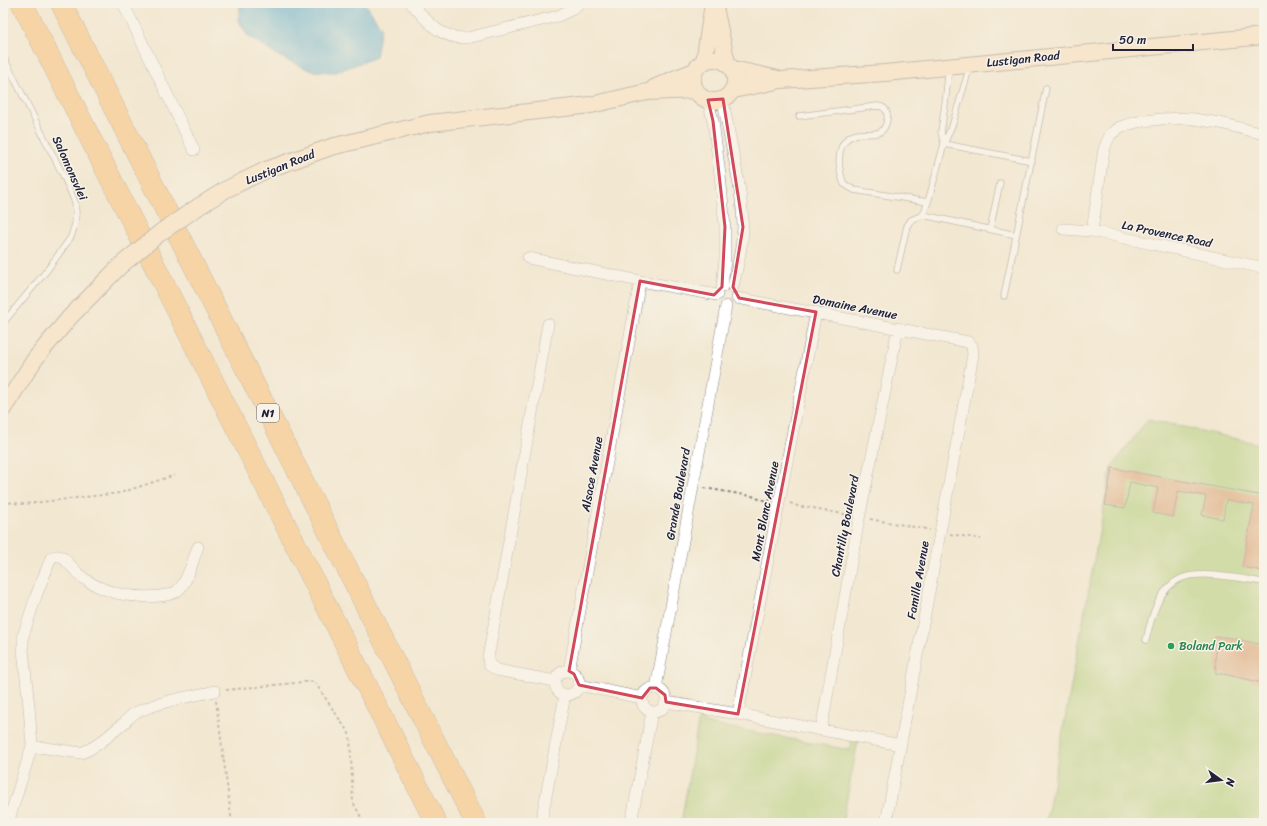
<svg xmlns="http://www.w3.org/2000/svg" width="1267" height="826" viewBox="0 0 1267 826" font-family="Sriracha,sans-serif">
<rect width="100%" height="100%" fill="#f7f3e8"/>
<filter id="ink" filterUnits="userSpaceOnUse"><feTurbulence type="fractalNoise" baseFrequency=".025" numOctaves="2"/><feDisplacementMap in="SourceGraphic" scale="8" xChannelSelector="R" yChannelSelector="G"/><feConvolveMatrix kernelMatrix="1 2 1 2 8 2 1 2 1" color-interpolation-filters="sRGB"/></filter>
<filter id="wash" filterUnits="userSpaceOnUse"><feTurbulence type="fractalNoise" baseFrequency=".012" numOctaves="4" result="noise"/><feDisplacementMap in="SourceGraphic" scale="16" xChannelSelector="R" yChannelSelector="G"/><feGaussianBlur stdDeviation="0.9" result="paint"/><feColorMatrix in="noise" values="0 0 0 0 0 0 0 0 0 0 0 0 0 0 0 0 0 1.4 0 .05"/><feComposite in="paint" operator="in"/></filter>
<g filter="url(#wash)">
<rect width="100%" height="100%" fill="#f2e8d2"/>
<!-- green -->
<path fill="#accf78" stroke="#67785a" d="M1148 419 1264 445V823H1046L1111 468Z
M700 712 705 713 704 723 850 750 851 740 858 741 842 823H681Z"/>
<!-- water -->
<path fill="#57aed4" stroke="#3c6888" d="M241 3H365L381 27 376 57 336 72 312 71 278 56 247 35 238 19Z"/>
<g id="blocks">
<!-- building -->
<path fill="#d69565" d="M1112 468 1264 496V571L1242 567 1254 505 1226 500 1223 519 1202 515 1206 496 1178 491 1173 517 1153 513 1158 488 1130 482 1125 508 1105 505Z
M1215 637H1227L1264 645V683L1223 674H1216Z"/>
</g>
</g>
<g filter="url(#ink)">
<use href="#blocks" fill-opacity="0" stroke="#8a8586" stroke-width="1"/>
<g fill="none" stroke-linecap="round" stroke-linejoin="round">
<defs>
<path id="lane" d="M3 56 64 177 75 202 76 213 75 224 71 237 48 269 3 323
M799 116 877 106C879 106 883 107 885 109 890 115 886 129 880 132 874 135 865 133 858 134 835 138 837 167 844 184L854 190 928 202
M944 144 1032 161
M944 144 941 132 945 104 949 67
M923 215 928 202 944 144 953 123 970 66
M990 229 1000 183
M897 270 907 226 911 220 923 215 1016 235
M1004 296 1046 88
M1146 640C1151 618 1158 588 1182 578 1202 570 1243 579 1264 582"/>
<path id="street" d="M123 3 194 150
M411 3C428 22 440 39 467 38L558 16 575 8 580 3
M723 99C729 141 742 183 743 226 743 247 737 267 733 287
M708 100 713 121 720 175 725 227V259L722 287
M1063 229 1092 231 1264 268
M1092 231 1104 149 1110 135 1120 127 1137 122 1161 119 1187 118 1220 123 1264 134
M528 258 640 281 717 295
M737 298 968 342 972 346 973 355 886 823
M548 324 488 658 489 665 497 670 555 681
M569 671 640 281
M555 683a12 12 0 1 1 24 0a12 12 0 1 1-24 0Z
M579 685 642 698
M656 688 726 306
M642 700a12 12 0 1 1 24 0a12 12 0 1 1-24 0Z
M666 702 738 714 901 745
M738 714 816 312
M821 730 859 519 898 328
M32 746 81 753C98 747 110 734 124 723 127 720 131 715 135 713 160 701 189 697 215 691
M8 823 32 746 29 707 23 650V636L36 596 51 558C55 555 58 555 62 557 69 563 75 571 82 577 103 593 133 599 160 596 166 595 172 595 177 591 188 583 193 559 198 547
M541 823 565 695
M631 823 652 712"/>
<path id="secondary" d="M714 3 727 63
M693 80a21 21 0 1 1 42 0a21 21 0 1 1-42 0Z
M704 62 712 10
M733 69 778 79
M654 88 674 79 695 71
M733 90 781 80 885 73 1264 36
M198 207 225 190 266 170 331 147 430 123 591 105 647 92 696 90
M3 409 35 359 70 317 120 266"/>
<path id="highway" d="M22 3 436 823
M61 3 476 823"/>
</defs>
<!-- lane casing -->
<use href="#lane" stroke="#8a8586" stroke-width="7"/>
<!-- street casing -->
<use href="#street" stroke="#8a8586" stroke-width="12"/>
<!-- secondary casing -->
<use href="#secondary" stroke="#8a8586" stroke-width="18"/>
<!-- highway casing -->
<use href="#highway" stroke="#8a8586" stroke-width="22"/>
<!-- path -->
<path stroke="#8a8586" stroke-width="2" stroke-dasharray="3 3" stroke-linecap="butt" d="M704 488 752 496 761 500H770
M3 502 24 504 120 493 175 475
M790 503 800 507H811L819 510 850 515
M870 519C885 522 900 524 914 527 919 529 925 528 930 530
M950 534 981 539
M226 690 314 681 350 735 353 802 364 823
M216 701 232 823"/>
<!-- lane -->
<use href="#lane" stroke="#fff" stroke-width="5.5"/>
<!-- street -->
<use href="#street" stroke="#fff" stroke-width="11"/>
<!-- secondary -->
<use href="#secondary" stroke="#fee5c5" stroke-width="16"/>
<!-- highway -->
<use href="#highway" stroke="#fcbd6f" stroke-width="21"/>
<defs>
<path id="secondary-bridge" d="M120 266 161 232 198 207"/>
</defs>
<!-- secondary-bridge casing -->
<use href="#secondary-bridge" stroke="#8a8586" stroke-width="18" stroke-linecap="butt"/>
<!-- secondary-bridge -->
<use href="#secondary-bridge" stroke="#fee5c5" stroke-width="16"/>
</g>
</g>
<!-- marked area -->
<path d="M0 0H1267V826H0ZM723 99 743 227 733 287 739 298 816 312 738 714 666 702 665 695 656 688H650L642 698 579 685 574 674 569 671 640 281 714 295 722 287 725 227 713 121 708 100Z" fill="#f2e8d2" fill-opacity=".55" fill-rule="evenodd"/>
<path fill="none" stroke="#d1495b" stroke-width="3" stroke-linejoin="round" d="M723 99 743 227 733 287 739 298 816 312 738 714 666 702 665 695 656 688H650L642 698 579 685 574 674 569 671 640 281 714 295 722 287 725 227 713 121 708 100Z"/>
<!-- markers -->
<circle fill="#2e9e5b" stroke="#f7f3e8" stroke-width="1.5" cx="1171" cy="646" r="4"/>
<g text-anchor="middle" stroke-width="3" stroke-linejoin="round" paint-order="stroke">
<!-- shield labels -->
<rect fill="#f7f3e8" stroke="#62616f" stroke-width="1" x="257" y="404" width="22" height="18" rx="3"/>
<g font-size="11" font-weight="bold" fill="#22223b">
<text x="268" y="417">N1</text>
</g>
<!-- street labels -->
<g font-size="12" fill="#22223b" stroke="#f7f3e8">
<text transform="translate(1023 59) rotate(-6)" y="4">Lustigan Road</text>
<text transform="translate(280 167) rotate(-22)" y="4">Lustigan Road</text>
<text transform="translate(70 168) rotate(66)" y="4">Salomonsvlei</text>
<text transform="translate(1167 234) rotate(12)" y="4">La Provence Road</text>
<text transform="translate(855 307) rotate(11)" y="4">Domaine Avenue</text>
<text transform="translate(592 474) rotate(-80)" y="4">Alsace Avenue</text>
<text transform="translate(678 494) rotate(-80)" y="4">Grande Boulevard</text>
<text transform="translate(765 511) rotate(-79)" y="4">Mont Blanc Avenue</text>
<text transform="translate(845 526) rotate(-79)" y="4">Chantilly Boulevard</text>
<text transform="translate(918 580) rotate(-80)" y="4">Famille Avenue</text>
</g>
<!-- leisure labels -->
<g font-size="12" fill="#27864d" stroke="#f7f3e8" text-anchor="start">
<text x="1179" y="650">Boland Park</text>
</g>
</g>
<!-- margin -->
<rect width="1267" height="826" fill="none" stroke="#f7f3e8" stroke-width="16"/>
<!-- north arrow -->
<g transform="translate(1221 780) rotate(104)" stroke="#f7f3e8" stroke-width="3" paint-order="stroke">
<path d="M0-3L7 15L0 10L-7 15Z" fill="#22223b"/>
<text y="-6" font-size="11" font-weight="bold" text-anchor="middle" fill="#22223b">N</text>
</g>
<!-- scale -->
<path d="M1113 44v6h80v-6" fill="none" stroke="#22223b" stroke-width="2"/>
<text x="1119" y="44" font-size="12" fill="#22223b" stroke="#f7f3e8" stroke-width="3" paint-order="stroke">50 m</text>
</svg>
